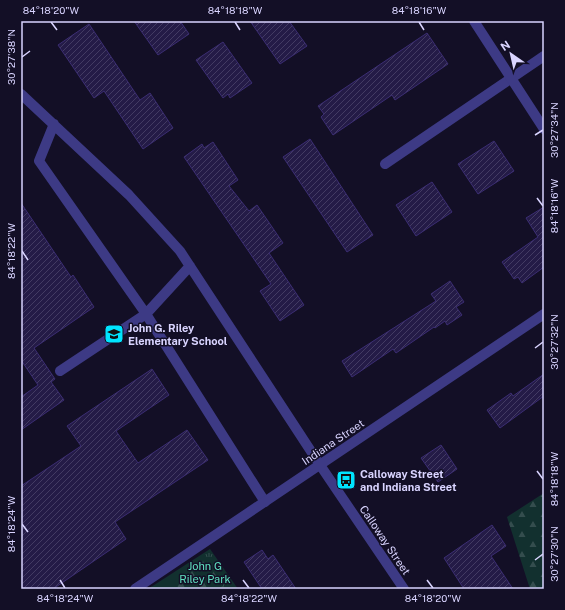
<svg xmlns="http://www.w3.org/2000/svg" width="565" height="610" viewBox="0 0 565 610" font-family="'Public Sans',sans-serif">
<defs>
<pattern id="grass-tufts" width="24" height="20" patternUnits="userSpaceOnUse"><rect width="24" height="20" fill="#12302f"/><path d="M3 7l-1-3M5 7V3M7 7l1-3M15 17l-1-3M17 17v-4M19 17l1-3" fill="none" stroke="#344d4e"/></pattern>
<pattern id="forest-firs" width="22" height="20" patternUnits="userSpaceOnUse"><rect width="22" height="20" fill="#12302f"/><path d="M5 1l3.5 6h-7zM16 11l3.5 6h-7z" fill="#344d4e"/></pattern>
<pattern id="building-hatch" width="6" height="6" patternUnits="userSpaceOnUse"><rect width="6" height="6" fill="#241b47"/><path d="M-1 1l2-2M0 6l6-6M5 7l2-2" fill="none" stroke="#433b63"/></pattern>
</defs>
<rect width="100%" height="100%" fill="#130f26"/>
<!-- grass -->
<path fill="url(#grass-tufts)" d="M210 549 238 589H148Z"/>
<!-- forest -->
<path fill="url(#forest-firs)" d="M544 493V589H530L507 517Z
M206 559 224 589H160Z"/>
<!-- building -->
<path fill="url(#building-hatch)" stroke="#3b2d73" d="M134 21H180L189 34 158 55Z
M250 21H289L307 46 280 64Z
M89 24 140 100 150 93 173 128 143 149 104 91 94 98 58 45Z
M427 33 448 64 395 100 392 95 333 135 321 117 324 114 318 106Z
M223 42 252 83 230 98 228 94 223 98 196 60Z
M310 139 373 235 347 252 283 157Z
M494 141 514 171 478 194 458 164Z
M213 142 238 180 229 186 249 211 257 205 283 243 269 253 304 305 280 321 260 291 271 284 184 157 202 144 204 148Z
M432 182 452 212 416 236 396 205Z
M21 203 71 277 73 275 94 307 34 348 55 379 51 382 64 400 21 430V397L38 385 21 360Z
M544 207V267L522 283 518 277 514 279 502 262 538 237 526 218Z
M450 281 464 302 456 307 462 315 447 325 445 321 435 328 434 327 396 353 393 349 352 377 342 361 436 301 431 294Z
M152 369 169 395 116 431 138 463 187 430 208 460 115 522 126 539 53 589H21V486L81 446 67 426Z
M544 374V396L500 428 487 410 511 393 513 396Z
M441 445 457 469 438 482 421 458Z
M492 525 506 546 491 556 513 589H464L444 558Z
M262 550 268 559 273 555 296 589H262L244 562Z"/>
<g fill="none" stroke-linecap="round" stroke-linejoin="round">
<!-- lane -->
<path stroke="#3d3a85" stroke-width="10" d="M21 94 129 195 180 251 320 465
M54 124 39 161 146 314 265 502
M385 164 544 56
M60 371 146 314 190 266"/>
<!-- street -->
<path stroke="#3d3a85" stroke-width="10" d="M474 21 544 129
M320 465 404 589
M135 589 544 314"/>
</g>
<!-- ticks -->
<path fill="none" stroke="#d9d4ff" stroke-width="1.5" d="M51 22 57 30M235 22 240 30M419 22 424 30M22 57 30 51M535 135 543 130M537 198 543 206M22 251 28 260M535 348 543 342M537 471 543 479M22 524 28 532M535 560 543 554M60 580 65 588M243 580 249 588M427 580 433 588"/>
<!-- icons -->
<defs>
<symbol id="school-square" viewBox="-11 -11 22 22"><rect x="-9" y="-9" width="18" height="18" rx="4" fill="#00e5ff" stroke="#130f26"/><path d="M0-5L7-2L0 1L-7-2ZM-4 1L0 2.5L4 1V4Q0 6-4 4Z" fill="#111"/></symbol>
<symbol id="bus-square" viewBox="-11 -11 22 22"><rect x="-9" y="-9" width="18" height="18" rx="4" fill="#00e5ff" stroke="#130f26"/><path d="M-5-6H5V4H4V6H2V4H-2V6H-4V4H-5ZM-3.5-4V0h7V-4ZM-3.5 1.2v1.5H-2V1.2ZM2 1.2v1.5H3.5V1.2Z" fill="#111"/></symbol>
</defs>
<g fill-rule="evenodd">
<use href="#school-square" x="103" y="323" width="22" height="22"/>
<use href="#bus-square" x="335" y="469" width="22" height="22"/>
</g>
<g text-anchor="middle" stroke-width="3" stroke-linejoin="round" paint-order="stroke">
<!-- poi labels -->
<g font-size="11" font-weight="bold" fill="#d9d4ff" stroke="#130f26" text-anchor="start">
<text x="128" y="332">John G. Riley<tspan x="128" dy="13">Elementary School</tspan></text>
<text x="360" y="478">Calloway Street<tspan x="360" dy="13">and Indiana Street</tspan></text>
</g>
<!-- street labels -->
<g font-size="11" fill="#d9d4ff" stroke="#130f26">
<text transform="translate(333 442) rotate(-34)" y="4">Indiana Street</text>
<text transform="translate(385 540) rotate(56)" y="4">Calloway Street</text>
</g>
<!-- park labels -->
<g font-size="11" fill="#5fe0c0" stroke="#130f26">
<text x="205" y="570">John G<tspan x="205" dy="13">Riley Park</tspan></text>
</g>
</g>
<!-- border -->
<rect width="565" height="610" fill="none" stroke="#130f26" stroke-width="44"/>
<!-- north arrow -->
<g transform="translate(511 54) rotate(326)" stroke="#130f26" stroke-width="3" paint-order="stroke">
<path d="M0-3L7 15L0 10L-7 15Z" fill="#d9d4ff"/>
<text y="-6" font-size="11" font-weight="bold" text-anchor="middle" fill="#d9d4ff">N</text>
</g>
<rect x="22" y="22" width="521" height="566" fill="none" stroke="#d9d4ff" stroke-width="1.5"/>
<g font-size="10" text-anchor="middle" fill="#d9d4ff">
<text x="51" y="14">84°18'20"W</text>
<text x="235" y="14">84°18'18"W</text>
<text x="419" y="14">84°18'16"W</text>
<text transform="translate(11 57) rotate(-90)" y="4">30°27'38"N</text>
<text transform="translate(554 130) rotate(-90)" y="4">30°27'34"N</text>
<text transform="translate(554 206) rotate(-90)" y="4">84°18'16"W</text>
<text transform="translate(11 251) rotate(-90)" y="4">84°18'22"W</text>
<text transform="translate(554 342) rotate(-90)" y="4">30°27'32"N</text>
<text transform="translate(554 479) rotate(-90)" y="4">84°18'18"W</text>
<text transform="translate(11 524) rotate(-90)" y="4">84°18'24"W</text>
<text transform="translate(554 554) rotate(-90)" y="4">30°27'30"N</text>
<text x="65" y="602">84°18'24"W</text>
<text x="249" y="602">84°18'22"W</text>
<text x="433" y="602">84°18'20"W</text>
</g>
</svg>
